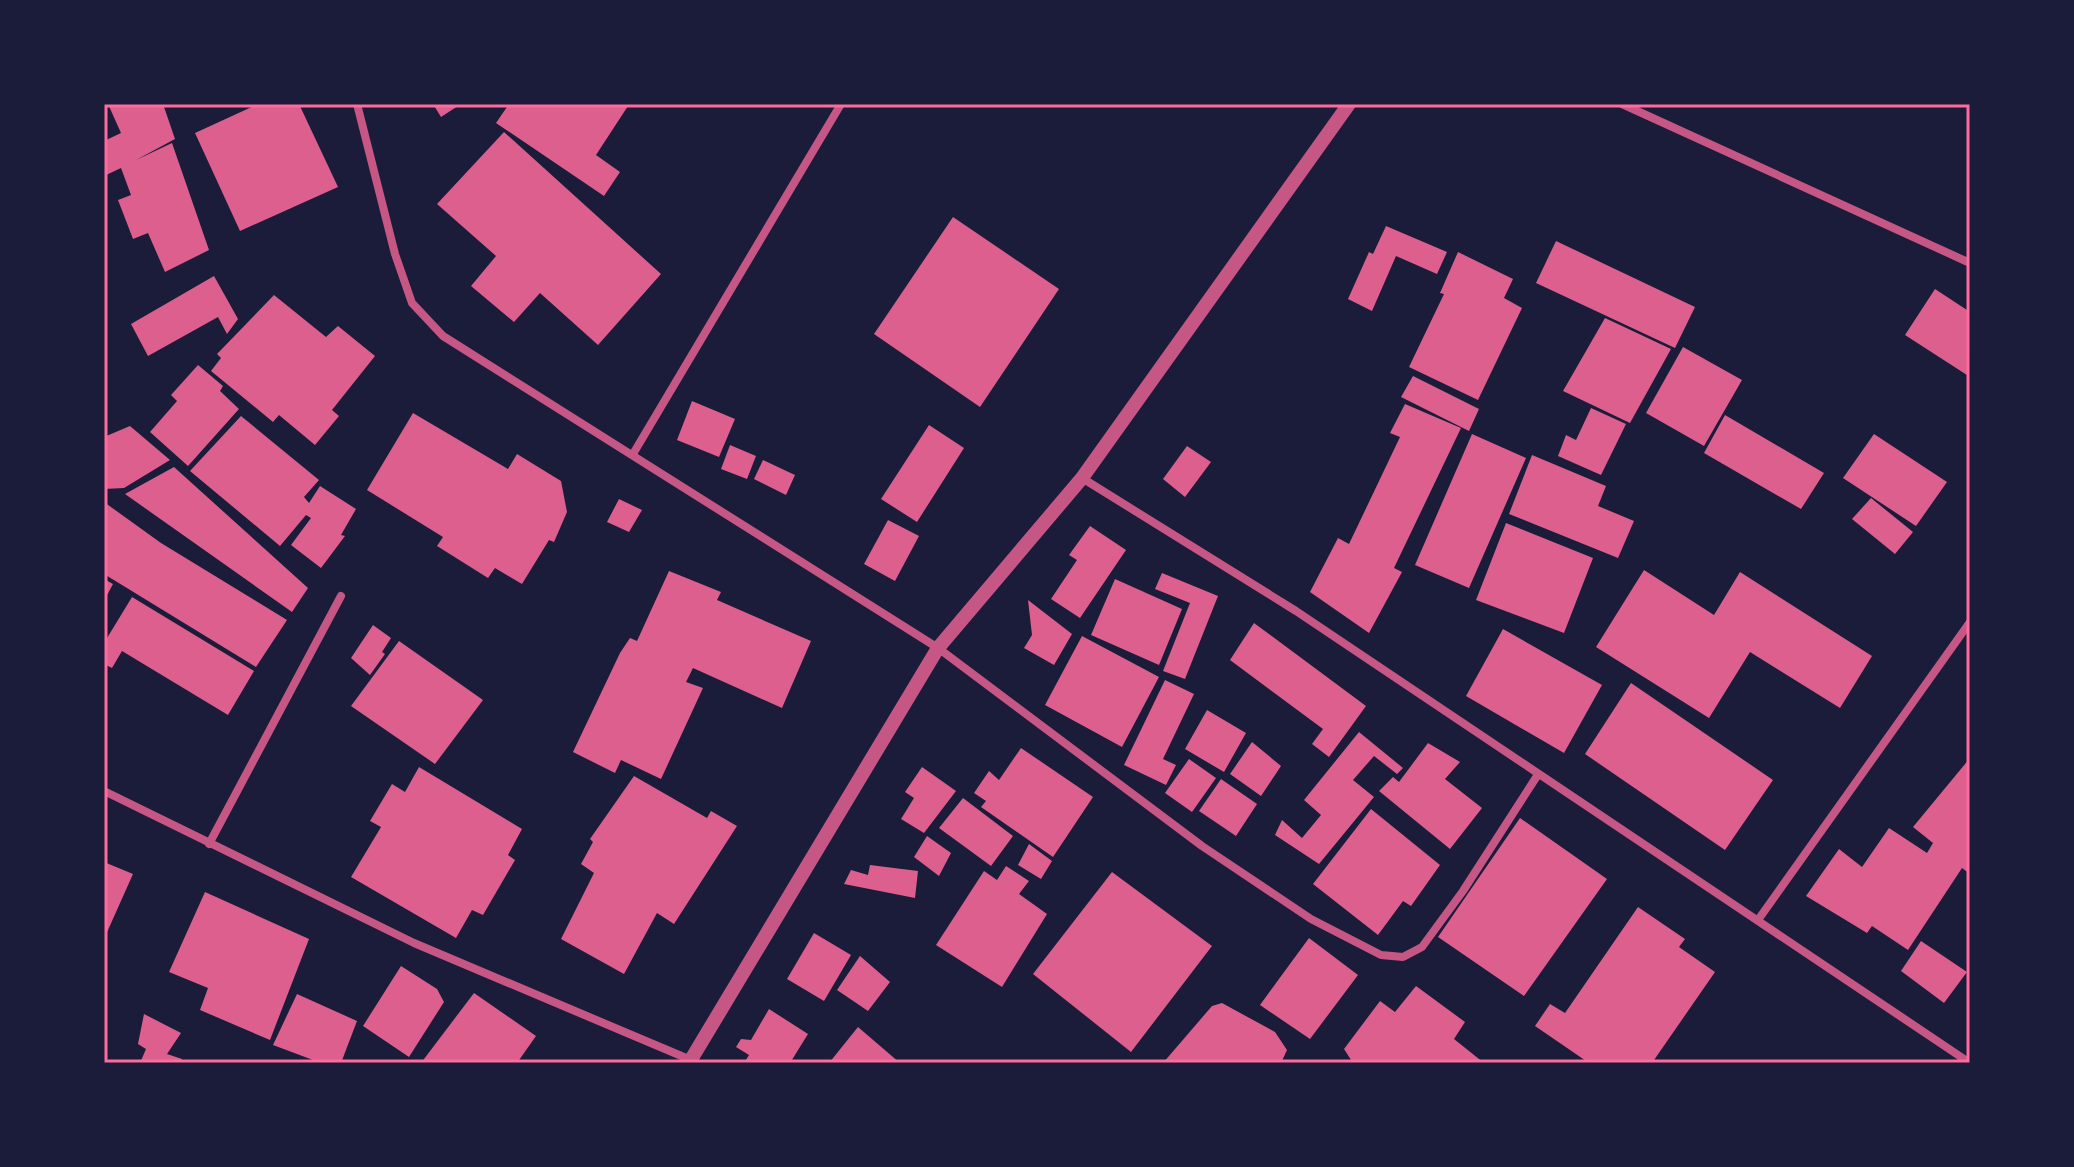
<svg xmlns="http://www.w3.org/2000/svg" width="2074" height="1167" viewBox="0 0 2074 1167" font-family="'Alegreya Sans',sans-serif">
<rect width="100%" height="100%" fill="#1b1b3a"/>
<!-- building -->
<path fill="#dd5f8e" d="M108 104H163L175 139 136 160 172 143 209 250 165 272 148 233 133 239 118 200 131 195 121 168 104 176V141L121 133Z
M258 104H299L338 187 240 231 195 133Z
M433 104H461L441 117Z
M509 104 628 106 596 155 620 172 604 196 496 123Z
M504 132 661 274 598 345 540 293 514 322 471 286 496 256 437 204Z
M953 217 1059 289 980 407 874 334Z
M1386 226 1447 252 1437 274 1396 256 1372 311 1348 299 1369 252 1373 254Z
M1556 241 1695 307 1675 348 1536 283Z
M1458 252 1513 279 1504 298 1522 308 1478 400 1409 367 1444 294 1440 293Z
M214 276 238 319 227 334 218 317 148 356 131 324Z
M1935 289 1970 312V377L1905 335Z
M274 295 326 337 338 326 375 356 332 410 339 416 315 445 279 415 273 422 211 371 221 358 217 354Z
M1605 318 1671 349 1630 423 1563 391Z
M1683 347 1742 380 1704 446 1646 413Z
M198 365 223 386 220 391 239 409 188 466 150 432 177 401 171 395Z
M1413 376 1479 409 1469 431 1401 397Z
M692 401 735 419 719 457 677 440Z
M1405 404 1461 428 1394 568 1402 572 1369 633 1310 592 1338 538 1349 544 1400 437 1390 433Z
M1591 408 1626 424 1601 475 1558 456 1566 435 1576 440Z
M413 413 508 469 517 454 561 481 567 512 554 542 549 540 522 584 495 568 488 578 437 546 443 537 367 490Z
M1725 415 1824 473 1801 509 1704 453Z
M241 416 319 480 304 497 309 503 320 486 356 509 341 535 345 536 321 568 291 545 311 518 306 515 280 546 190 471Z
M929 425 964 448 917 522 881 499Z
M130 426 170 460 124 488 104 489V437Z
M1472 434 1526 458 1469 588 1415 565Z
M1874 434 1947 482 1916 526 1843 478Z
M730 445 756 456 747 479 721 469Z
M1187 446 1211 462 1185 497 1163 479Z
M1532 455 1606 486 1598 506 1634 521 1618 558 1509 514Z
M763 460 795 475 786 495 754 479Z
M174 467 308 588 292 612 125 494Z
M1871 498 1913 532 1895 554 1852 519Z
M619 499 642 510 629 532 607 522Z
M104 502 161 543 287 620 256 667 104 574Z
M888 520 919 536 895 581 864 564Z
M1506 523 1593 558 1564 633 1476 600Z
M1090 526 1126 550 1080 618 1051 599 1077 560 1069 555Z
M1644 570 1714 615 1740 572 1872 656 1840 708 1750 652 1709 718 1596 647Z
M669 571 721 592 717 600 811 641 782 708 693 668 686 682 703 688 661 779 621 760 615 773 573 752 620 653 630 638 637 641Z
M1162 573 1218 596 1185 679 1163 671 1190 603 1155 589Z
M104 579 113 584 104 601Z
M1115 579 1182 609 1159 665 1091 635Z
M132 597 254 671 228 715 122 651 112 668 104 664V643Z
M1028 600 1072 634 1054 665 1024 648 1032 635Z
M1254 623 1366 706 1329 757 1312 744 1323 729 1230 660Z
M373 625 391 638 382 652 385 654 370 675 351 658Z
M1503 629 1602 685 1564 753 1466 696Z
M1082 636 1159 677 1122 747 1045 705Z
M399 641 483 700 435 764 351 706Z
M1165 680 1194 694 1163 759 1176 765 1166 785 1124 765Z
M1631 683 1773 780 1725 850 1585 754Z
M1207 710 1246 733 1224 772 1185 749Z
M1359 732 1403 768 1397 774 1374 756 1353 780 1374 797 1319 864 1275 835 1282 820 1302 838 1321 815 1304 800Z
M1252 742 1281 766 1261 796 1230 774Z
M1428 743 1460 762 1445 779 1482 808 1450 849 1379 791 1393 777 1399 782Z
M1021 748 1093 797 1053 857 981 807 986 801 974 793 989 771 999 780Z
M1970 758V874L1962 868 1908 950 1872 926 1867 933 1806 896 1839 849 1862 867 1889 828 1927 853 1933 843 1913 827Z
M1189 759 1216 778 1192 812 1165 793Z
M419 767 522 829 508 855 515 860 483 915 472 910 456 938 351 877 381 827 370 821 392 784 405 792Z
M922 767 956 791 924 833 901 819 914 798 905 792Z
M634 776 707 818 711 811 737 826 674 924 657 913 624 974 561 939 594 873 581 864 593 842 590 839Z
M1221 779 1257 804 1236 836 1199 811Z
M963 798 1013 836 991 866 939 828Z
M1371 809 1440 865 1411 906 1403 901 1378 935 1313 884Z
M1520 818 1607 879 1524 996 1438 937Z
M927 836 951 853 939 876 914 857Z
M1029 844 1052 861 1041 879 1018 865Z
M104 862 133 874 104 939Z
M870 865 918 871 915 898 844 884 851 870 868 875Z
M1006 866 1029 881 1019 894 1047 914 1002 987 936 945 984 871 997 880Z
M1112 872 1212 946 1131 1052 1033 974Z
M205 892 309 939 270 1040 200 1010 208 988 169 972Z
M1638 907 1685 939 1679 947 1715 972 1652 1063H1589L1535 1026 1550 1004 1565 1013Z
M814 933 851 955 824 1001 787 979Z
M1309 938 1358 975 1310 1039 1260 1005Z
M1921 941 1967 972 1944 1003 1901 971Z
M860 956 890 982 868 1011 837 990Z
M401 966 437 989 444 1002 409 1057 363 1026Z
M1416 986 1465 1022 1454 1039 1484 1063H1353L1344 1049 1380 1001 1395 1012Z
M474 993 536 1036 517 1063H421Z
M297 994 357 1021 341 1063H321L273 1045Z
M1222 1003 1275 1032 1287 1050 1281 1063H1163L1212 1006Z
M769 1009 808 1034 790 1063H744L749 1055 736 1047 741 1039 751 1040Z
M144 1014 181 1033 167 1054 182 1059 181 1063H140L146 1049 138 1044Z
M858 1027 900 1063H829Z"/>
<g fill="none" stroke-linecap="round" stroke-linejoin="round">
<!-- minor -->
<path stroke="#c65784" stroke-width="8" d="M357 104 395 254 412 303 443 336 938 648 1202 846 1311 919 1381 955 1403 957 1422 947 1463 891 1537 776
M1622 104 1970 263
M633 454 841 104
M1082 478 1296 611 1970 1063
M104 791 414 943 691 1060
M209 844 341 596
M1758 920 1970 622"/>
<!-- tertiary -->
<path stroke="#c65784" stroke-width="14" d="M689 1063 938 648 1082 478 1349 104"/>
</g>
<!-- border -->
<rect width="2074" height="1167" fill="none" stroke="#1b1b3a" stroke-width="212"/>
<rect x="106" y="106" width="1862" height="955" fill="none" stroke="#ff6b9d" stroke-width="3"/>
</svg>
